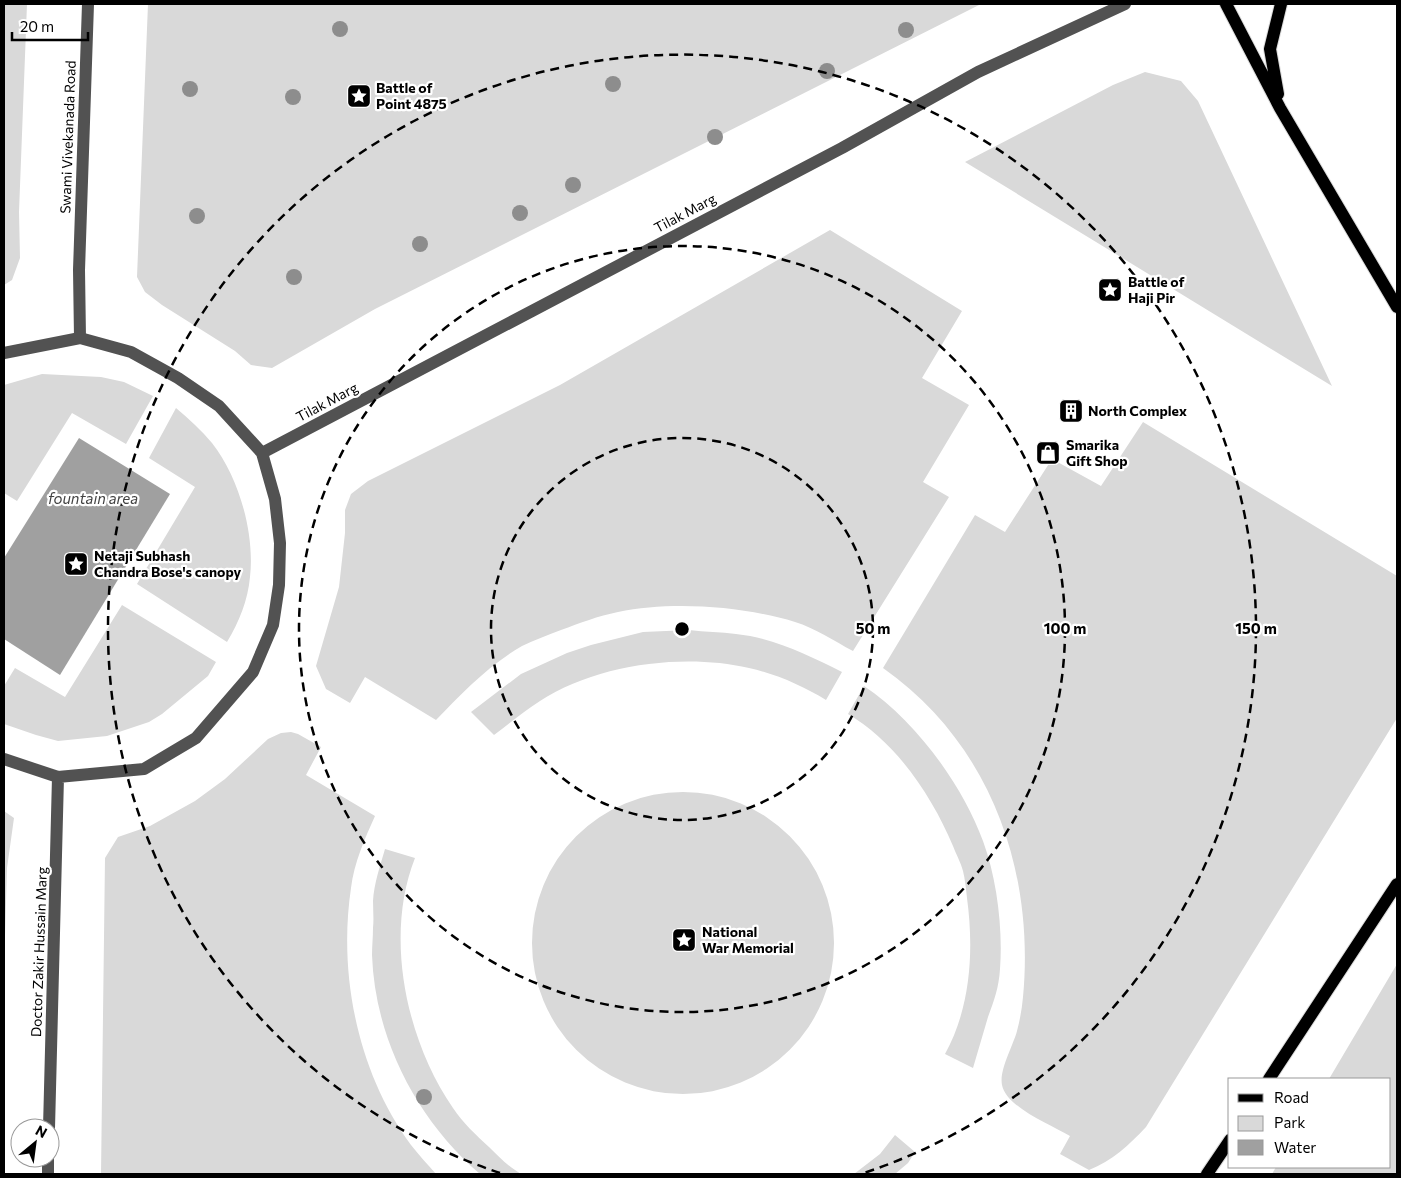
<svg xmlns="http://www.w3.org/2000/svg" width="1401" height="1178" viewBox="0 0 1401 1178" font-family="Commissioner,sans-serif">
<rect width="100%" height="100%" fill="#fff"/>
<!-- green -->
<path fill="#d9d9d9" d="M4 4H27L19 212 20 258 12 280 4 285Z
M148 4H981L375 309 272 368 251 365 235 351 162 305 145 292 137 277Z
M1145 72 1181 81 1198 101 1332 386 965 162 1113 85Z
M830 230 962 311 922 378 969 405 923 482 949 497 853 651C834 641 815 628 795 622 742 606 672 601 618 612 598 616 580 623 561 630 548 635 534 640 522 646 489 665 462 693 436 720L365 677 350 703 326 689 316 666 339 587 345 533V510L351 494 368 481 560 385Z
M42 374 101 377 124 382 153 396 126 444 72 413 17 501 4 493V385Z
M176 408C189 419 201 430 212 443 239 477 255 534 250 577 248 600 239 622 227 642L137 584 195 487 149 458Z
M1143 422 1397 576V718L1146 1127C1129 1145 1112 1161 1089 1170L1060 1154 1070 1136C1051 1125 1006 1107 1002 1085 999 1070 1013 1046 1017 1031 1020 1020 1022 1008 1023 997 1035 870 990 743 883 668L975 515 1005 532 1052 459 1101 486Z
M122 605 216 662 208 676 162 714 149 722 107 736 58 741 36 735 4 724V686L15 668 65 697Z
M689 630C705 632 721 632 736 634 774 638 808 655 842 672L826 700C803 686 776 674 749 668 684 653 597 664 540 701 524 711 509 724 494 735L471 712 521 674 567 653 591 645 643 632Z
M864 686C915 720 962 784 983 841 997 879 1003 929 1000 969 999 987 994 1001 988 1017 983 1034 978 1051 973 1068L945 1054C971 1007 974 950 967 898 966 889 965 879 963 871 961 863 956 854 953 846 932 796 896 742 848 714Z
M291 732 298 734 321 747 306 775 375 816C365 838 354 863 351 888 338 975 358 1073 411 1145 419 1155 428 1165 436 1174H101L105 858 118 837 150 826 195 801 225 779 268 739 281 733Z
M532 943a151 151 0 1 1 302 0a151 151 0 1 1-302 0Z
M4 811 14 818 7 868 4 970Z
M385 849 415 858C384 936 406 1040 453 1108 463 1123 476 1135 489 1147 499 1157 509 1167 521 1174H480C417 1120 375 1039 372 955 372 946 373 937 373 928 374 919 373 910 373 901 374 884 380 866 385 849Z
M1397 964V1174H1272L1276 1167H1390V1079H1329Z
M895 1135 915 1152 908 1163 895 1174H854L880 1154Z"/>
<!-- water -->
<path fill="#a0a0a0" d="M79 438 170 494 60 675 4 639V558Z"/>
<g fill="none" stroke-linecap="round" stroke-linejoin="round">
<defs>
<path id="major" d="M1226 4 1280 108 1397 307
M1278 94 1270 49 1281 4
M1269 1079 1397 884
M1207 1174 1230 1140"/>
</defs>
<!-- major casing -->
<use href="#major" stroke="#dbdbdb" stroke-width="14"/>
<!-- minor -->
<path stroke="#525252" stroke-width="12" d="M80 338 79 270 88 4
M4 353 80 338 131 352 178 378 219 406 262 453 275 499 280 543 279 585 273 625 253 672 196 738 144 769 58 777 4 759
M262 453 842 148 978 72 1125 4
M49 1128 58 777
M48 1174V1158"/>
<!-- major -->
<use href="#major" stroke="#000" stroke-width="12"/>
</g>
<!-- trees -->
<g fill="#8d8d8d">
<circle cx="340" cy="29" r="8"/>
<circle cx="906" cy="30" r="8"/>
<circle cx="827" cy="71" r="8"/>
<circle cx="613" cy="84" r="8"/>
<circle cx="190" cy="89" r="8"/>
<circle cx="293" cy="97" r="8"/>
<circle cx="715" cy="137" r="8"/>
<circle cx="573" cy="185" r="8"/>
<circle cx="520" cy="213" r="8"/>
<circle cx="197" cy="216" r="8"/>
<circle cx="420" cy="244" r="8"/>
<circle cx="294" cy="277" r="8"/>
<circle cx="424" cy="1097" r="8"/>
</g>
<!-- distance rings -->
<g fill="none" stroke="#000" stroke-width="2.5" stroke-dasharray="9 6">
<circle cx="682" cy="629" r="191"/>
<circle cx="682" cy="629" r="383"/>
<path d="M500 1173A574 574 0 1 1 864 1173"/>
</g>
<!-- icons -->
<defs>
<symbol id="sight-square" viewBox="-11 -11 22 22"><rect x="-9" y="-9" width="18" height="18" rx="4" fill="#000" stroke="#fff"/><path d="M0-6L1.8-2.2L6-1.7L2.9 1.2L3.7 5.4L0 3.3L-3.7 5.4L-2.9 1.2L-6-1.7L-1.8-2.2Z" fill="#fff"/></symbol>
<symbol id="building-square" viewBox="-11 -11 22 22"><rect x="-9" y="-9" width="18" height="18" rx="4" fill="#000" stroke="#fff"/><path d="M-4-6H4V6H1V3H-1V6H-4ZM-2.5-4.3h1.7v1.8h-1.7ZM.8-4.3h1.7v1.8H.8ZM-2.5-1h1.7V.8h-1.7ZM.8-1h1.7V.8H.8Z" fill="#fff"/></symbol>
<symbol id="shop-square" viewBox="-11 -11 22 22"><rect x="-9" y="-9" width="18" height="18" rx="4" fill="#000" stroke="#fff"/><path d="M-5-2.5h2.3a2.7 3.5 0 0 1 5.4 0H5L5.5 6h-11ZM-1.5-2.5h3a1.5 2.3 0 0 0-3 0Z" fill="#fff"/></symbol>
</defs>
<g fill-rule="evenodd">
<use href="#sight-square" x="345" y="82" width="28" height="28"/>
<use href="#sight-square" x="1096" y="276" width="28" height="28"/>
<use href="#building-square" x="1057" y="397" width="28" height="28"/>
<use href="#shop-square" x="1034" y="439" width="28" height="28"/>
<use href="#sight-square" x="62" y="550" width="28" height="28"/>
<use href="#sight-square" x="670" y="926" width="28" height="28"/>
</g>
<g text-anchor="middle" stroke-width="4.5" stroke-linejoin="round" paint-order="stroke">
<!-- poi labels -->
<g font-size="14" font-weight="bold" fill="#000" stroke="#fff" text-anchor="start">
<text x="376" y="93">Battle of<tspan x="376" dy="16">Point 4875</tspan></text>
<text x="1128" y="287">Battle of<tspan x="1128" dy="16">Haji Pir</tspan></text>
<text x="1088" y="416">North Complex</text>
<text x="1066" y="450">Smarika<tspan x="1066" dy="16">Gift Shop</tspan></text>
<text x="94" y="561">Netaji Subhash<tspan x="94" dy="16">Chandra Bose's canopy</tspan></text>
<text x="702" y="937">National<tspan x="702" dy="16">War Memorial</tspan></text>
</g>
<!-- street labels -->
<g font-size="14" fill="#000" stroke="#fff">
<text transform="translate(68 137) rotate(-88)" y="5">Swami Vivekanada Road</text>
<text transform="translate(685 213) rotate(-28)" y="5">Tilak Marg</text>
<text transform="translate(327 402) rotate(-28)" y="5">Tilak Marg</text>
<text transform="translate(39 952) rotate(-88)" y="5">Doctor Zakir Hussain Marg</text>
</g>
<!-- water labels -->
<g font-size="15" font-style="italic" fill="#414141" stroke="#fff">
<text x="93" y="504">fountain area</text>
</g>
</g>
<circle cx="682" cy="629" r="8" fill="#000" stroke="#fff" stroke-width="2.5"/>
<g font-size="15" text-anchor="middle" font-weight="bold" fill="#000" stroke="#fff" stroke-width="4.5" stroke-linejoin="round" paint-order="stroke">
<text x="873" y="634">50 m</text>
<text x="1065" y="634">100 m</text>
<text x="1256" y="634">150 m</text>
</g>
<!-- border -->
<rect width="1401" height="1178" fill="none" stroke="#000000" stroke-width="10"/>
<!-- legend -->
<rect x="1228" y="1078" width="162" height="90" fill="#ffffff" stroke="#999999"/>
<rect x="1238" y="1094" width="25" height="8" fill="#000000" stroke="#999999"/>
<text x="1274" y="1103" font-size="15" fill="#000000">Road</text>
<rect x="1238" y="1116" width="25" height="15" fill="#d9d9d9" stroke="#999999"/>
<text x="1274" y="1128" font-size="15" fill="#000000">Park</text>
<rect x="1238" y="1140" width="25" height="15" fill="#a0a0a0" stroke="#999999"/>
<text x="1274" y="1153" font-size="15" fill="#000000">Water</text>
<!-- north arrow -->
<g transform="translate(35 1143) rotate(29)"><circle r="24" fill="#ffffff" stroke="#999999"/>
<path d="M0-4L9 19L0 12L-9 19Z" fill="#000000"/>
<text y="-8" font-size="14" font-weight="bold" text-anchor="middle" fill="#000000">N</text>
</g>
<!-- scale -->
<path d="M12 32v8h76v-8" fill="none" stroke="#000000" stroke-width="2.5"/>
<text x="20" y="32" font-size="15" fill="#000000" stroke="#ffffff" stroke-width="4" paint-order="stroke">20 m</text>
</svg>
